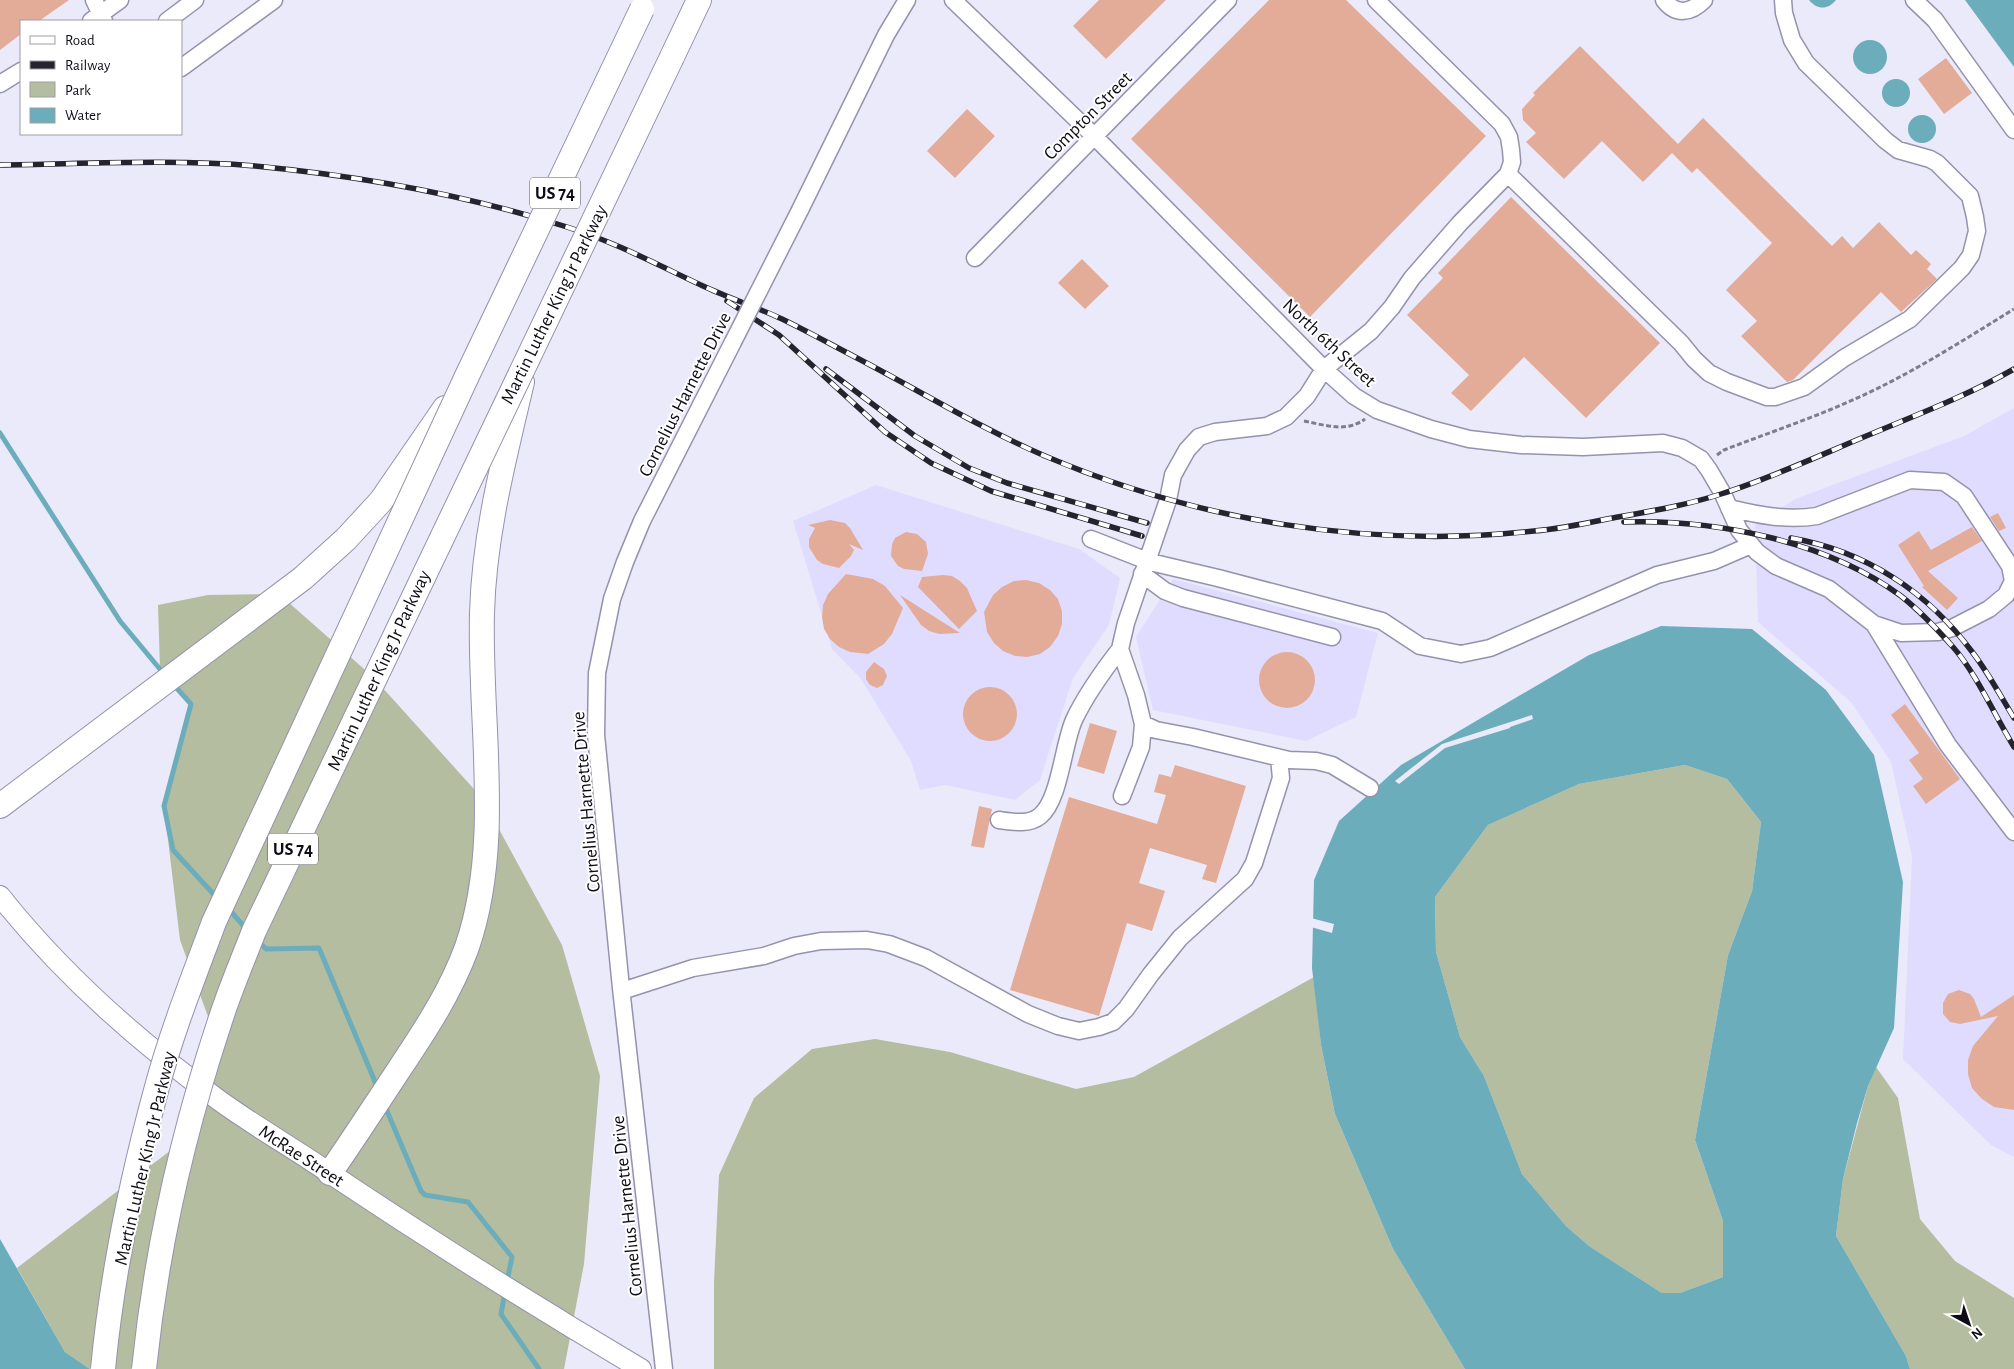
<svg xmlns="http://www.w3.org/2000/svg" width="2014" height="1369" viewBox="0 0 2014 1369" font-family="'Alegreya Sans',sans-serif">
<rect width="100%" height="100%" fill="#ebeafa"/>
<!-- built -->
<path fill="#e0dcff" d="M2014 408V1157L1991 1145 1903 1059 1912 857 1891 762 1851 702 1758 622 1755 525 1795 499 1964 436Z
M876 485 1079 549 1120 578 1109 625 1073 678 1040 780 1015 800 945 785 920 790 911 761 861 679 832 649 793 521Z
M1173 579 1378 633 1356 717 1306 741 1153 710 1136 637Z"/>
<!-- green -->
<path fill="#b4bd9f" d="M279 594 372 676 482 798 562 945 600 1076 584 1264 564 1369H90L65 1352 17 1268 171 1150 206 1112 210 1022 180 940 164 806 191 704 160 669 158 605 208 595Z
M1685 765 1727 779 1761 822 1752 891 1728 955 1695 1140 1723 1221V1277L1680 1293H1662L1589 1246 1566 1226 1522 1174 1484 1076 1460 1037 1436 952 1435 897 1488 825 1579 784Z
M1314 977 1321 1045 1335 1114 1393 1249 1465 1369H714V1282L719 1175 754 1098 812 1049 875 1039 950 1052 1076 1089 1134 1077Z
M1876 1067 1898 1098 1920 1219 1955 1261 2014 1298V1369H1910L1906 1356 1836 1236 1843 1179 1868 1086Z"/>
<!-- water -->
<path fill="#6cadbb" fill-rule="evenodd" d="M1809 0H1836C1828 10 1817 10 1809 0Z
M1965 0H2014V67Z
M1853 57a17 17 0 1 1 34 0a17 17 0 1 1-34 0Z
M1882 93a14 14 0 1 1 28 0a14 14 0 1 1-28 0Z
M1908 129a14 14 0 1 1 28 0a14 14 0 1 1-28 0Z
M1661 626 1752 629 1826 690 1874 755 1903 882 1894 1028 1868 1086 1857 1123 1843 1179 1836 1236 1906 1356 1910 1369H1465L1393 1249 1335 1114 1321 1045 1312 968 1314 880 1339 821 1401 765 1589 655ZM1685 765 1727 779 1761 822 1752 891 1728 955 1695 1140 1723 1221V1277L1680 1293H1662L1589 1246 1566 1226 1522 1174 1484 1076 1460 1037 1436 952 1435 897 1488 825 1579 784Z
M0 1239 65 1352 90 1369H0Z"/>
<!-- pier -->
<path fill="#ebeafa" d="M1532 715 1533 719 1510 727V728L1445 748 1399 784 1395 781 1442 744Z
M1311 918 1334 924 1332 933 1311 927Z"/>
<g fill="none" stroke-linecap="round" stroke-linejoin="round">
<!-- stream -->
<path stroke="#6cadbb" stroke-width="5" d="M0 433 120 621 164 674
M173 684 191 704 164 806 173 850 218 899
M228 908 247 930
M258 941 266 949 319 948 378 1089
M384 1104 421 1191 425 1195 468 1202 512 1257 507 1281
M505 1292 501 1314 539 1369"/>
</g>
<!-- building -->
<path fill="#e3ac99" d="M0 0H69L39 21H21V34L0 50Z
M1099 0H1166L1106 59 1073 26Z
M1269 0H1346L1486 136 1310 317 1131 139Z
M1580 46 1678 144 1703 118 1832 246 1842 236 1853 248 1879 222 1911 255 1916 250 1931 264 1927 269 1937 279 1901 312 1881 292 1793 380 1787 382 1741 336 1757 321 1726 290 1772 243 1697 168 1692 173 1672 153 1643 182 1602 141 1564 179 1526 142 1536 133 1523 120 1522 109 1535 95 1533 93Z
M1946 58 1972 93 1944 114 1918 79Z
M967 109 995 136 955 178 927 151Z
M1511 197 1660 343 1586 418 1524 357 1471 411 1451 393 1469 375 1407 315 1443 278 1438 273Z
M1082 259 1109 286 1085 309 1058 283Z
M1998 513 2006 528 1999 531 1990 517Z
M830 520 845 523 850 528 863 550 849 544 854 550 851 556 839 568 823 564 817 560 809 547V539L815 528 808 525Z
M1972 527 1982 541 1928 571 1958 598 1947 610 1922 587 1924 586 1898 545 1919 531 1931 550Z
M906 532 917 534 926 542 928 554 922 571 904 569 898 566 891 556 892 544 895 538Z
M846 574 873 579 885 586 903 608 892 634 884 644 868 654 850 652 839 647 830 639 824 629 822 617 823 605 828 594Z
M943 575 952 576 960 581 967 588 977 611 959 629 918 587 922 577Z
M1026 580 1039 583 1050 590 1058 599 1062 611V624L1058 636 1050 647 1040 654 1027 657 1015 656 1003 651 994 643 987 632 984 612 993 595 1002 587 1014 581Z
M900 595 960 633 939 634 929 631 921 625Z
M1259 680a28 28 0 1 1 56 0a28 28 0 1 1-56 0Z
M874 662 884 669 887 676 883 685 877 688 870 685 866 679V672Z
M963 714a27 27 0 1 1 54 0a27 27 0 1 1-54 0Z
M1905 704 1960 779 1926 804 1913 786 1923 779 1909 760 1919 753 1891 715Z
M1090 723 1117 731 1104 774 1077 766Z
M1175 765 1246 786 1216 883 1202 879 1207 865 1150 848 1139 883 1165 891 1152 931 1127 923 1099 1016 1010 990 1069 797 1157 824 1166 795 1154 792 1159 774 1171 777Z
M979 806 992 809 984 848 971 846Z
M1959 990 1970 994 1974 999 1981 1017 2014 995V1110L1994 1107 1982 1099 1972 1088 1968 1074V1060L1973 1046 1998 1016 1960 1024 1950 1022 1943 1014V1003L1948 994Z"/>
<g fill="none" stroke-linecap="round" stroke-linejoin="round">
<defs>
<path id="minor" d="M94 0 104 21
M953 0 1094 136 1324 369 1354 396 1377 410 1431 429 1469 439 1521 445 1583 447 1663 443 1682 448 1701 459 1709 470 1723 494 1739 530 1757 552 1776 566 1829 589 1874 624 1901 633 1938 632 1952 628 1989 609 2006 595 2013 581 2010 566 1964 496 1944 482 1910 480 1817 516C1787 521 1758 515 1729 508
M1664 0C1676 16 1691 13 1704 0
M1914 0 1935 20 2014 130
M91 21 120 0
M167 21 195 0
M181 68 274 0
M0 84 21 71
M1508 174 1681 343 1694 359 1709 373 1727 382 1767 397H1775L1804 387 1844 358 1910 319 1962 268 1971 255 1977 231 1975 217 1970 196 1937 163 1930 159 1898 150 1885 140 1806 63 1792 40 1784 13 1783 0
M800 210 886 35 907 0
M975 258 1228 0
M1091 539 1150 562 1218 578 1382 621 1420 646 1461 654 1490 648 1657 575 1714 561 1751 545
M1142 574 1165 591 1183 598 1332 637
M1874 624 1948 745 2014 832
M1143 724 1156 730 1193 737 1289 760 1316 761 1332 765 1370 788
M1122 796 1141 747 1143 724 1136 695 1120 649 1126 623 1168 500 1173 475 1187 450 1199 437 1215 432 1267 426 1286 417 1307 396 1324 369 1371 331 1392 307 1412 278 1460 223 1508 174 1512 162 1511 150 1509 137 1502 124 1376 0
M999 820C1013 822 1029 825 1040 816 1060 800 1063 744 1074 720 1086 694 1103 671 1120 649
M622 991 693 968 764 956 794 946 821 941 867 940 889 944 926 958 1028 1014 1058 1026 1079 1031 1099 1027 1113 1022 1126 1009 1151 974 1180 938 1245 879 1254 863 1281 778 1279 758
M664 1369 621 988 596 735 597 673 612 599 625 562 642 521 733 342"/>
<path id="major" d="M0 896C62 974 140 1043 220 1101 256 1127 295 1149 331 1174 433 1242 536 1307 641 1369"/>
<path id="highway" d="M672 57 699 0
M0 806 303 578 346 539 381 501 445 408
M330 1173C354 1138 377 1103 400 1068 426 1029 451 991 467 947 503 842 479 723 482 613 484 535 504 459 522 382"/>
</defs>
<!-- minor casing -->
<use href="#minor" stroke="#9592ac" stroke-width="19"/>
<!-- major casing -->
<use href="#major" stroke="#9592ac" stroke-width="22"/>
<!-- highway casing -->
<use href="#highway" stroke="#9592ac" stroke-width="26"/>
<!-- path -->
<path stroke="#7e7d89" stroke-width="3" stroke-dasharray="5 2.5" stroke-linecap="butt" d="M1304 421C1325 425 1346 433 1365 419
M1717 455 1724 450C1768 433 1813 418 1855 399 1911 374 1962 341 2014 309"/>
<!-- minor -->
<use href="#minor" stroke="#fff" stroke-width="16"/>
<!-- major -->
<use href="#major" stroke="#fff" stroke-width="20"/>
<!-- highway -->
<use href="#highway" stroke="#fff" stroke-width="24"/>
<defs>
<path id="rail" d="M0 165C85 164 171 159 255 166 361 176 466 195 567 227 615 242 658 265 703 286 729 298 756 307 782 319 807 331 832 345 857 358 920 391 980 428 1045 456 1197 521 1370 549 1534 531 1559 529 1583 524 1607 519 1646 512 1684 506 1721 494 1768 479 1814 458 1859 439 1911 417 1965 397 2014 369
M727 301 779 335 885 432 931 463 991 491 1142 536
M826 369 915 436 969 468 1007 483 1147 523
M1624 522C1715 519 1827 541 1901 596 1920 611 1937 629 1953 647 1976 673 1995 716 2014 747
M1791 538C1866 551 1928 592 1973 653 1989 674 2001 697 2014 718"/>
</defs>
<!-- rail casing -->
<use href="#rail" stroke="#25242e" stroke-width="5.5"/>
<!-- rail -->
<use href="#rail" stroke="#fff" stroke-width="4" stroke-dasharray="11" stroke-linecap="butt"/>
<defs>
<path id="minor-bridge" d="M733 342 800 210"/>
<path id="highway-bridge" d="M103 1369C112 1275 132 1178 157 1087 172 1031 194 976 214 922L467 376 642 9
M144 1369C156 1252 182 1136 219 1024 229 992 242 962 254 931L672 57"/>
</defs>
<!-- minor-bridge casing -->
<use href="#minor-bridge" stroke="#9592ac" stroke-width="19" stroke-linecap="butt"/>
<!-- highway-bridge casing -->
<use href="#highway-bridge" stroke="#9592ac" stroke-width="26" stroke-linecap="butt"/>
<!-- minor-bridge -->
<use href="#minor-bridge" stroke="#fff" stroke-width="16"/>
<!-- highway-bridge -->
<use href="#highway-bridge" stroke="#fff" stroke-width="24"/>
</g>
<g text-anchor="middle" stroke-width="4" stroke-linejoin="round" paint-order="stroke">
<!-- shield labels -->
<g fill="#fff" stroke="#56565c" stroke-width="1">
<rect x="530" y="177.5" width="50" height="31" rx="4"/>
<rect x="268" y="833.5" width="50" height="31" rx="4"/>
</g>
<g font-size="18" font-weight="bold" fill="#0e0d16">
<text x="555" y="199">US 74</text>
<text x="293" y="855">US 74</text>
</g>
<!-- street labels -->
<g font-size="19" fill="#0e0d16" stroke="#fff">
<text transform="translate(1087 115) rotate(-45)" y="7">Compton Street</text>
<text transform="translate(553 304) rotate(-64)" y="7">Martin Luther King Jr Parkway</text>
<text transform="translate(1330 342) rotate(43)" y="7">North 6th Street</text>
<text transform="translate(684 394) rotate(-63)" y="7">Cornelius Harnette Drive</text>
<text transform="translate(378 670) rotate(-65)" y="7">Martin Luther King Jr Parkway</text>
<text transform="translate(585 802) rotate(-95)" y="7">Cornelius Harnette Drive</text>
<text transform="translate(302 1155) rotate(33)" y="7">McRae Street</text>
<text transform="translate(144 1158) rotate(-77)" y="7">Martin Luther King Jr Parkway</text>
<text transform="translate(626 1206) rotate(-96)" y="7">Cornelius Harnette Drive</text>
</g>
</g>
<!-- legend -->
<rect x="20" y="20" width="162" height="115" fill="#ffffff" stroke="#9f9ea2"/>
<rect x="30" y="36" width="25" height="8" fill="#ffffff" stroke="#9f9ea2"/>
<text x="65" y="45" font-size="15" fill="#0e0d16">Road</text>
<rect x="30" y="61" width="25" height="8" fill="#25242e" stroke="#9f9ea2"/>
<text x="65" y="70" font-size="15" fill="#0e0d16">Railway</text>
<rect x="30" y="82" width="25" height="15" fill="#b4bd9f" stroke="#9f9ea2"/>
<text x="65" y="95" font-size="15" fill="#0e0d16">Park</text>
<rect x="30" y="108" width="25" height="15" fill="#6cadbb" stroke="#9f9ea2"/>
<text x="65" y="120" font-size="15" fill="#0e0d16">Water</text>
<!-- north arrow -->
<g transform="translate(1969 1324) rotate(140)" stroke="#ffffff" stroke-width="4" paint-order="stroke">
<path d="M0-4L9 19L0 12L-9 19Z" fill="#0e0d16"/>
<text y="-8" font-size="14" font-weight="bold" text-anchor="middle" fill="#0e0d16">N</text>
</g>
</svg>
